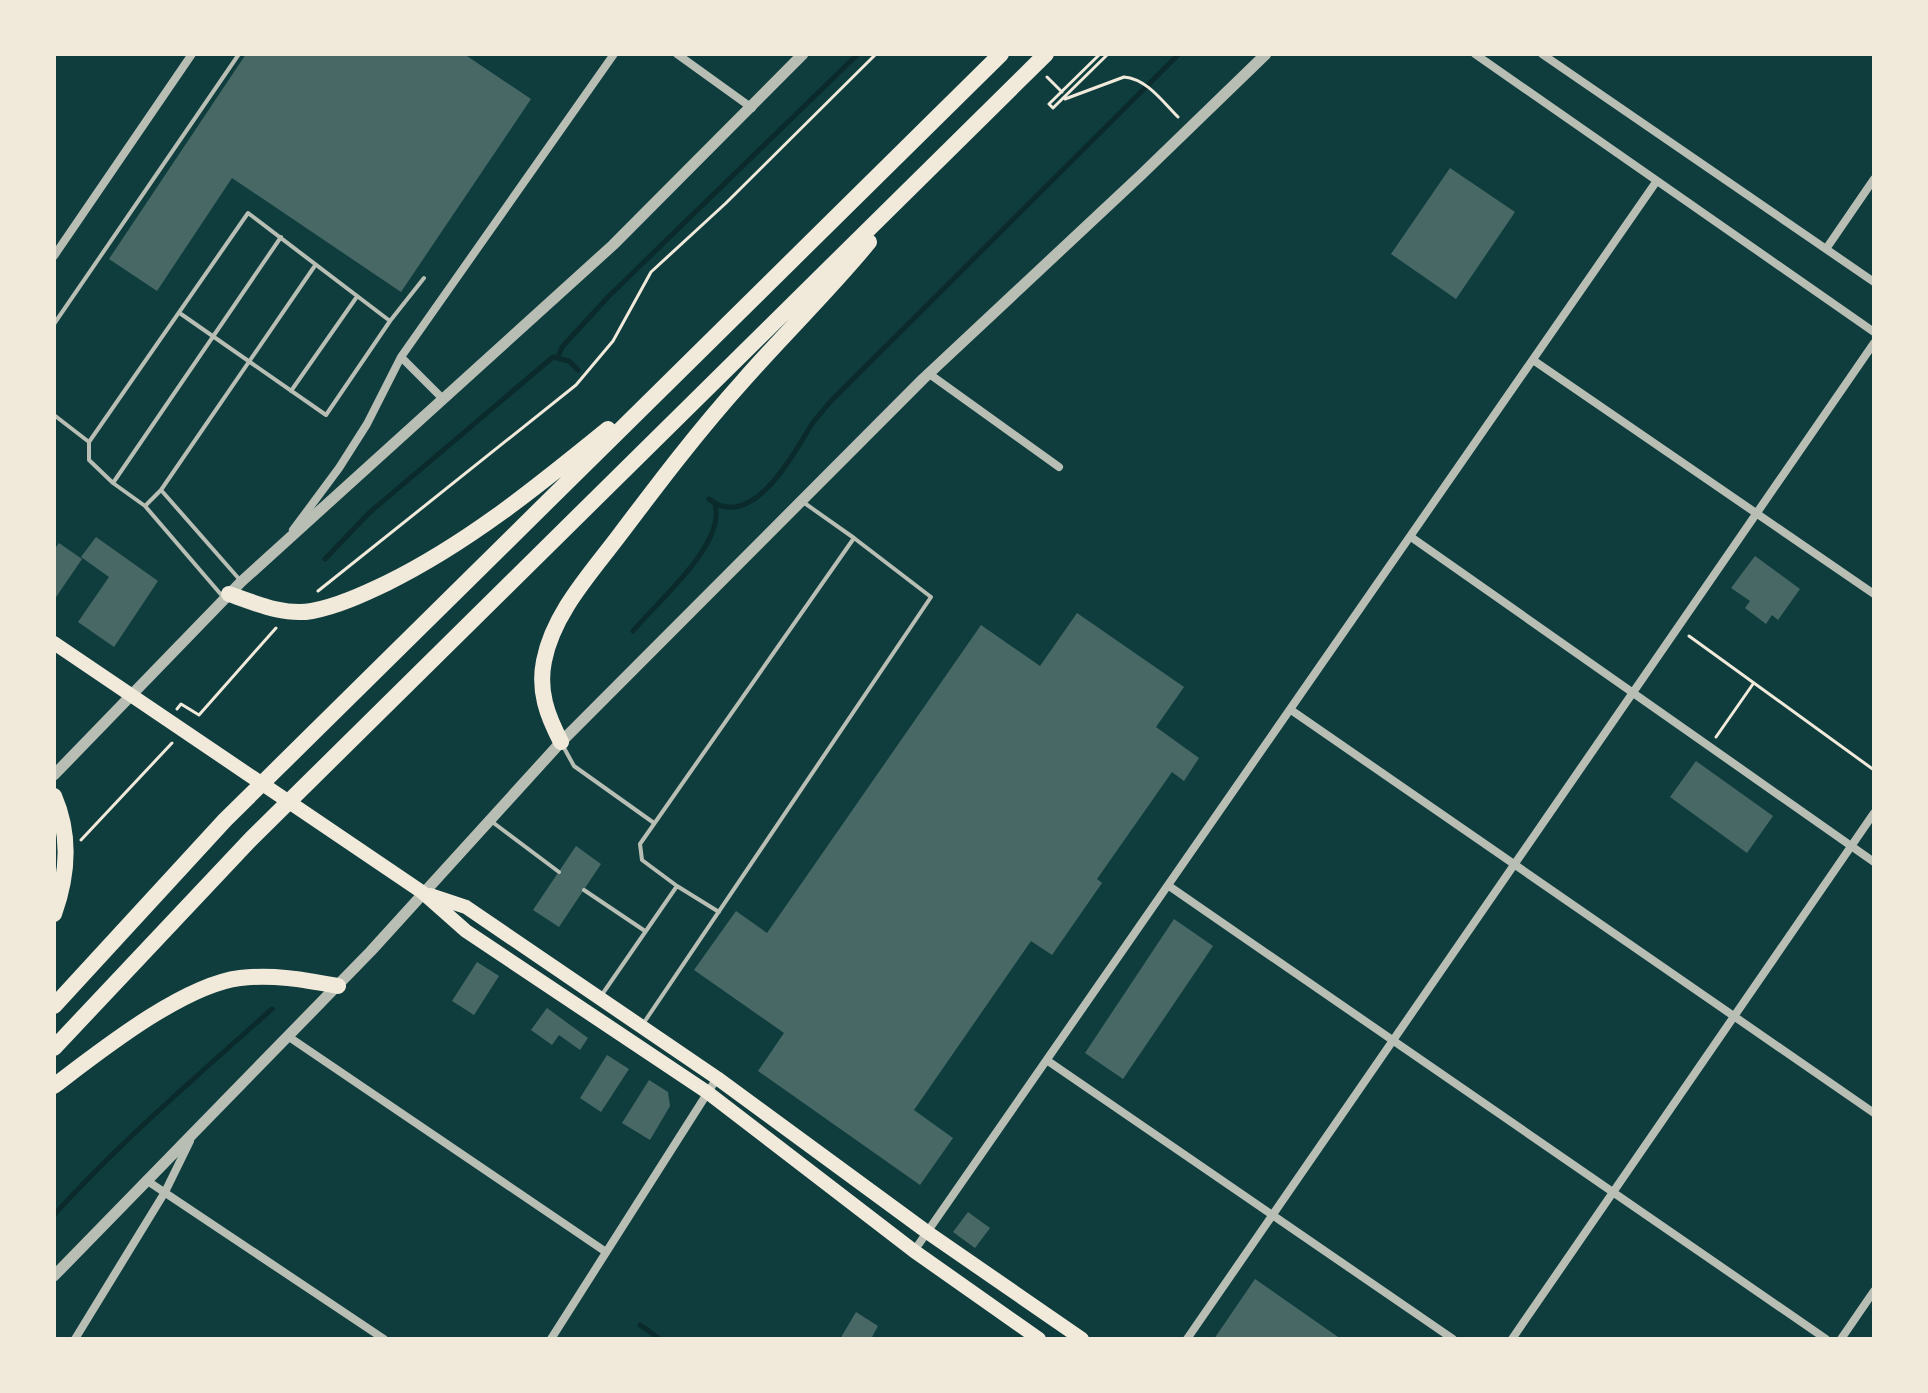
<svg xmlns="http://www.w3.org/2000/svg" width="1928" height="1393" viewBox="0 0 1928 1393" font-family="Mulish,sans-serif">
<rect width="100%" height="100%" fill="#0f3d3e"/>
<g fill="none" stroke-linecap="round" stroke-linejoin="round">
<!-- stream -->
<path stroke="#0a2a2b" stroke-width="5" d="M558 357 562 347 609 296 858 54
M709 499C751 532 792 457 810 427 815 419 823 411 830 402L1179 54
M325 559 369 513 553 357 569 361 578 370
M633 631C657 602 726 544 715 505
M54 1215C121 1141 198 1075 272 1009
M640 1325 660 1339"/>
</g>
<!-- building -->
<path fill="#486865" d="M246 54H464L531 99 401 292 232 178 157 291 109 259Z
M1450 168 1515 212 1456 299 1391 254Z
M96 537 158 581 114 647 78 622 109 577 81 557Z
M59 543 82 559 54 600V550Z
M1755 556 1800 589 1778 620 1772 615 1766 624 1745 608 1750 601 1731 588Z
M1077 613 1184 687 1156 727 1199 758 1184 781 1172 772 1097 879 1102 883 1052 955 1031 941 914 1110 953 1138 920 1185 758 1071 784 1033 694 970 736 911 767 933 981 625 1040 666Z
M1696 761 1773 816 1747 853 1670 797Z
M576 846 601 864 559 927 533 910Z
M1174 919 1213 946 1123 1079 1085 1053Z
M477 962 499 976 474 1015 452 1001Z
M547 1008 588 1038 580 1050 559 1035 552 1045 531 1030Z
M607 1055 629 1069 601 1112 580 1098Z
M649 1080 668 1092 670 1106 650 1140 622 1123Z
M968 1212 990 1228 975 1248 953 1232Z
M1255 1279 1341 1339H1214Z
M856 1312 878 1326 871 1339H840Z"/>
<g fill="none" stroke-linecap="round" stroke-linejoin="round">
<!-- path -->
<path stroke="#f1e9da" stroke-width="3" d="M1100 54 1049 104 1053 108 1108 54
M1047 77 1062 92
M1065 99 1124 77C1147 79 1162 101 1178 117
M318 591 576 385 613 341 651 272 726 203 876 54
M1689 636 1874 770
M177 709 181 704 199 715 276 628
M1716 737 1753 684
M81 840 172 743"/>
<!-- service -->
<path stroke="#b8beb3" stroke-width="4" d="M181 314 326 415 390 321 424 278
M54 324 239 54
M291 391 356 298
M54 415 89 442
M113 483 281 237
M161 490 240 580
M803 502 854 538
M145 506 161 490 314 267
M224 598 145 506 113 483 89 460V442L248 213 390 321
M563 746 574 766 654 823
M491 821 559 872
M677 886 719 912
M584 890 645 931
M601 996 677 886 642 860 640 844 854 538 931 597 643 1024"/>
<!-- minor -->
<path stroke="#b8beb3" stroke-width="8" d="M677 54 752 108
M1475 54 1874 332
M1542 54 1874 282
M1826 249 1874 179
M54 256 192 54
M401 357 443 399
M1533 360 1874 594
M928 373 1059 467
M293 530 339 468 367 424 401 357 614 54
M1411 537 1874 862
M1291 710 1874 1113
M1169 886 1826 1339
M289 1037 606 1252
M1048 1061 1453 1339
M146 1180 384 1339
M914 1251 1656 182
M75 1339 165 1192 190 1141
M551 1339 717 1078
M1187 1339 1874 343
M1512 1339 1874 813
M1841 1339 1874 1291"/>
<!-- tertiary -->
<path stroke="#b8beb3" stroke-width="11" d="M54 775 241 582 613 245 803 54
M54 1276 371 951 561 742 923 379 1141 175 1266 54"/>
<!-- primary -->
<path stroke="#f1e9da" stroke-width="14" d="M54 643 422 892 466 931 707 1092 914 1251 1039 1339
M430 895 466 907 717 1078 927 1232 1082 1339"/>
<!-- motorway -->
<path stroke="#f1e9da" stroke-width="16" d="M229 594C255 603 284 616 312 611 338 606 364 594 387 583 468 543 538 486 608 429
M561 742C547 715 538 691 544 661 553 614 590 574 618 537 658 484 698 431 743 381 784 334 829 291 869 242
M54 796C71 835 68 875 54 914
M54 1006 225 820 1001 54
M54 1048 251 839 1046 54
M54 1086C100 1051 183 985 240 978 273 974 305 980 338 986"/>
</g>
<!-- border -->
<rect width="1928" height="1393" fill="none" stroke="#f1e9da" stroke-width="112"/>
</svg>
